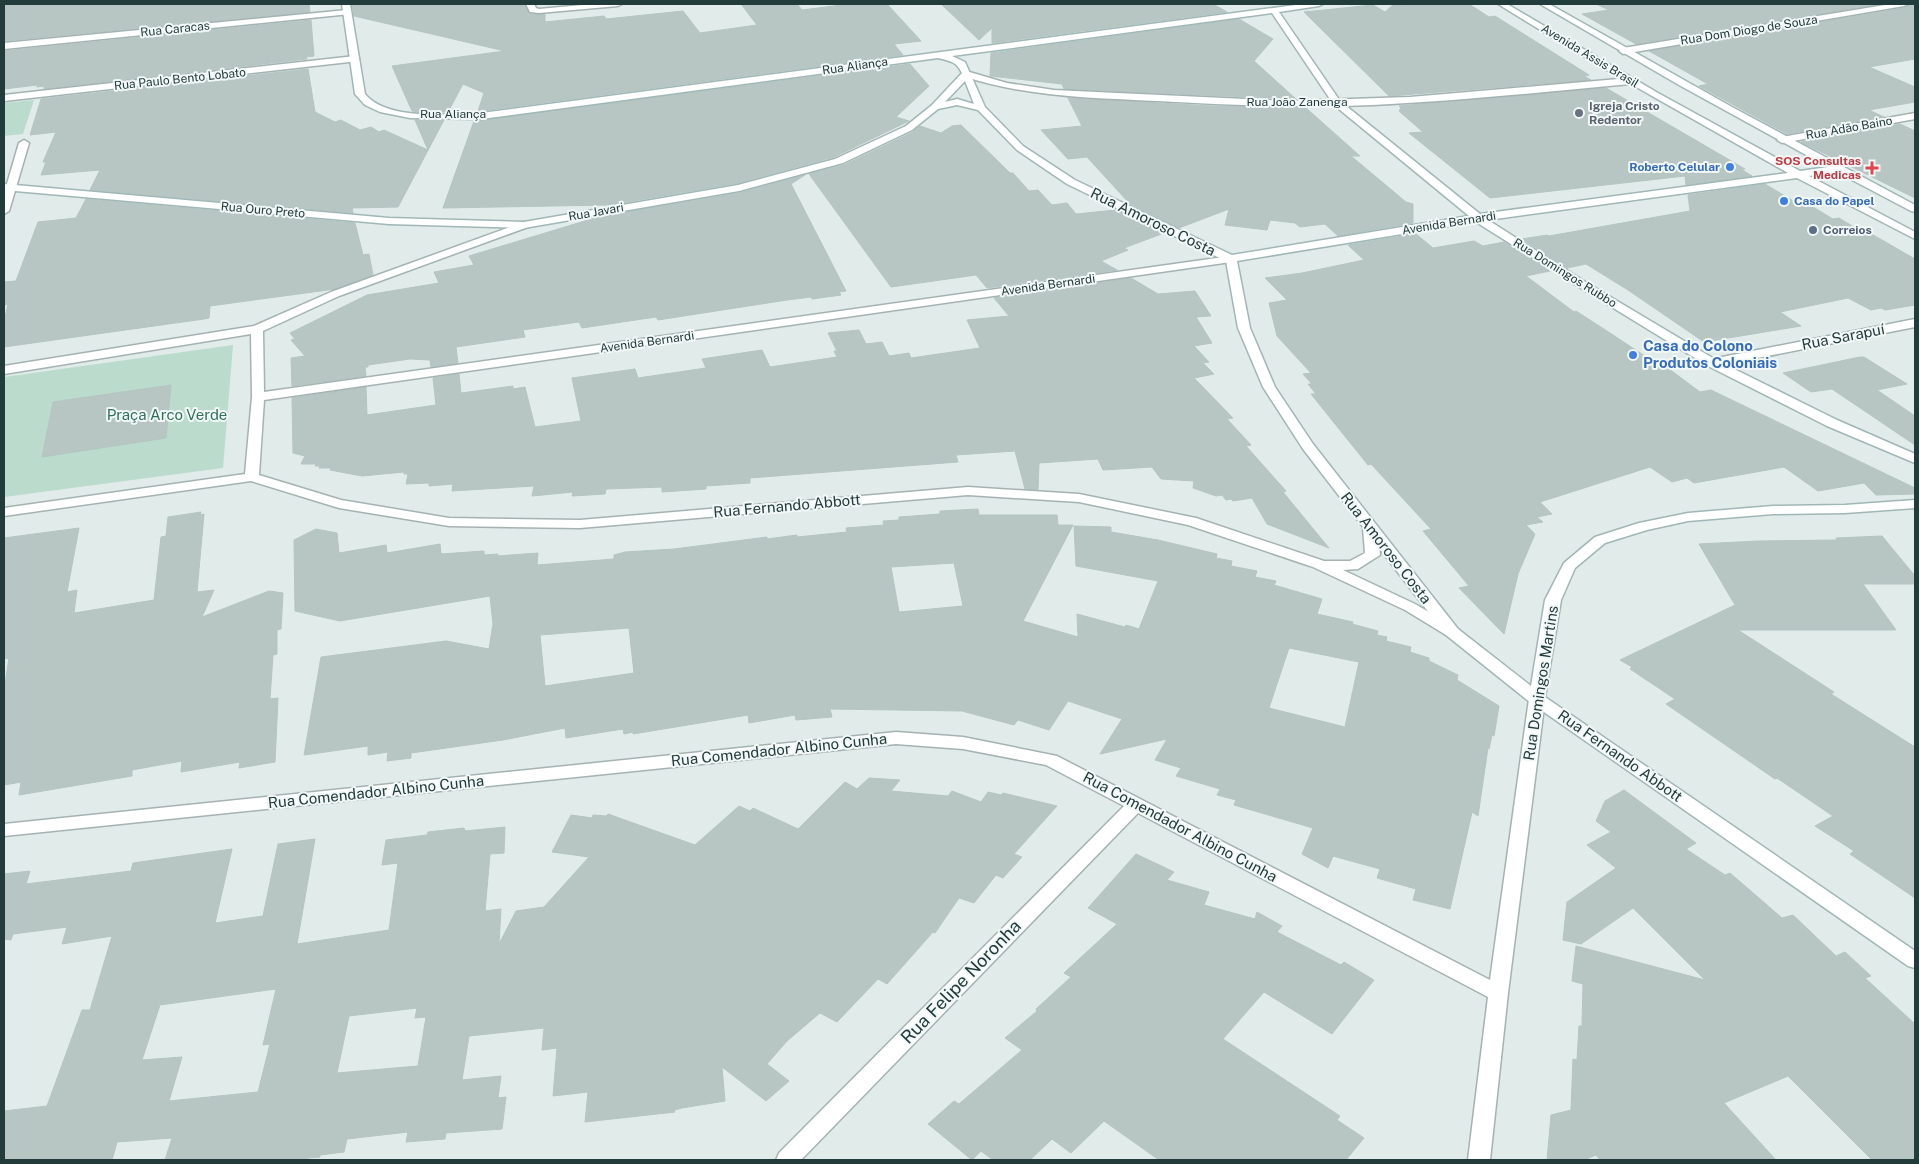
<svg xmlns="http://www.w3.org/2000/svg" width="1919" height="1164" viewBox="0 0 1919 1164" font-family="'Public Sans',sans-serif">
<rect width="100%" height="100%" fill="#e1ebea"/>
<!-- green -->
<path fill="#bbdccd" d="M34 100 23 134 4 136V103Z
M233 345 223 468 4 497V377Z"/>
<!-- building -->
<path fill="#b7c6c3" stroke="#b4c5c2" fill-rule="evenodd" d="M4 4H309L310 12 4 41Z
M352 4H524L530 14H545V22L604 16 606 19 683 11 700 33 757 25 741 4H797L802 10 850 4H887L921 41 894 44 903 55 481 111H478L484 93 463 84 448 112H419L412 111 392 66 505 51 354 16Z
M941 4H1213L1227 12 992 43V28L979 40Z
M1394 4 1405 6 1408 4H1469L1489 17 1495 16 1589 75 1584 76 1591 80 1389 96 1304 12 1373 5 1385 12Z
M1596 4H1881L1636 44 1582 14 1609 10Z
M1910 4H1913L1914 15 1915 16V59L1869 67 1915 87V102L1869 110 1884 117 1787 134 1699 86 1708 84 1649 51 1904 8Z
M1239 19 1273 39 1254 61 1296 99 1064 89 1062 84 990 76 991 53Z
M311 20 314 56 306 57 307 59 44 89V86L37 87V85L4 89V51Z
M910 64 929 86 896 117 909 121 834 157 738 183 609 205 443 208 474 121Z
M308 69 315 112 335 122 341 120 360 130 371 127 379 132 384 130 428 150 415 120H444L398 207 352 208 353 213 90 190 100 170 41 175 46 162H43L56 132 30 135 41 99Z
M1606 88 1745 169H1741L1752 176 1686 185 1685 176 1490 198 1409 133 1423 132 1399 111 1401 108 1399 106Z
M1068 98 1211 106 1306 108 1360 156H1351L1406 202 1413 204V223L1338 236 1325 224 1300 227 1295 223 1270 220 1267 230 1225 225 1229 209 1179 228 1130 204 1087 157 1068 159 1041 130 1082 126Z
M1900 124 1915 131V198L1801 142Z
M961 125 1010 173H1013L1029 191 1038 190 1052 205 1067 203 1076 214 1116 210 1164 233 1124 248 1128 250 1101 261 1117 270 987 288 976 275 891 287 809 174 844 165 913 132 920 126 941 133 952 126Z
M805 175 791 184 846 291 839 292 841 295 812 299 811 297 787 300 658 320 656 317 582 328 579 322 523 330 525 337 456 347 458 363 431 367 430 360 410 359 368 365V367H365L366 376 292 386 291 358 305 356 291 340 295 339 290 333 367 295 439 283 434 272 474 265 469 256 598 217 739 193Z
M1765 184 1800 205 1808 204 1833 219 1839 218 1864 233 1868 232 1915 259V305L1885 310 1881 308 1871 310 1848 298 1780 312 1801 326 1704 342 1628 290 1586 264 1567 268 1522 239 1547 235 1549 236 1690 211 1688 195Z
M86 199 355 223 363 255 369 254 373 275 335 289 210 306 209 318 204 319 4 347V322L8 304 4 305V282L16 281 38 222 76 218Z
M1416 234 1433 248 1474 241 1483 246 1504 242 1550 271 1526 276 1574 312 1576 311 1610 333 1660 366H1665L1700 392 1711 390 1915 488V494L1876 495 1864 483 1818 491 1784 467 1694 483 1687 478 1672 482 1650 467 1540 502 1552 514 1537 517 1543 522 1526 525 1535 534 1518 574 1504 634 1459 588 1469 586 1423 531 1431 529 1371 464 1368 465 1311 394H1316L1308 384H1312L1303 374 1311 373 1277 336 1269 303 1287 300 1265 278 1302 273 1364 260 1348 245Z
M1131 278 1158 294 1195 291 1211 316 1196 317 1212 343 1194 346 1209 362 1203 363 1214 374 1194 378 1233 418 1227 419 1251 445 1246 446 1286 491 1283 492 1329 548 1267 524 1252 498 1233 501 1231 499 1226 500 1222 495 1216 496 1193 488 1194 481 1161 479 1152 467 1103 470 1098 459 1039 463 1038 490 1025 489 1015 451 956 455 958 462 750 478V483L706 486V489L662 492V487L606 489 605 494 572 496 573 492 532 496 534 486 452 491 453 484 429 486V483L406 484 408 474H404V472L362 476 330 470 331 468H319L320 466H315L316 464H301L305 456 293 453 292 398 366 387 367 415 436 405 433 378 459 374 461 393 513 386V389L525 387 535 427 581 421 572 378 635 369 638 378 706 368 702 359 762 350 770 367 837 357 834 351H837L828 333 859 330 866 344 882 342 889 356 909 353 911 358 980 348 967 320 1009 316 994 298Z
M1860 357H1864L1907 384 1877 390 1915 416V445L1832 389 1811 392 1783 373Z
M171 385 166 438 42 457 53 402Z
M978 509 979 515H1057L1058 525H1073L1023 621 1078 637 1077 614 1125 627 1126 625 1139 629 1158 581 1076 566 1074 526 1111 527V532L1158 540 1217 554 1216 558 1232 561 1231 566 1257 571 1255 577 1276 581 1274 585 1322 599 1317 614 1353 622 1352 624 1378 631 1377 635 1387 637 1386 641 1411 647 1410 652 1429 658V661L1458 675 1457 680 1499 706 1494 736 1492 735 1489 749 1488 748 1478 816 1472 812 1450 909 1413 900 1416 889 1377 878 1380 869 1333 856 1328 868 1302 854 1313 828 1234 805 1236 800 1217 795 1220 789 1176 776 1181 768 1155 760 1167 739 1100 754 1122 719 1068 701 1049 730 1018 720 1014 725 962 711 830 709 832 717 796 720 795 715 749 723 748 715 633 734V732L624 734 623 729 566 738 565 728 503 740 411 753V758L387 761 388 752 368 755V746L304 755 321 657 446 641 489 649 493 624 490 596 340 621 295 611 294 540 316 529 337 533 339 553 386 545 387 553 440 544 441 554 484 551V555L498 554 497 556 538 553 537 565 614 559V555L625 552 674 549 767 537V539L797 535V537L847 532 846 528 884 525 883 521 899 520V517L940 514V511ZM954 563 963 606 899 612 891 567ZM629 628 634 673 545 686 540 635ZM1289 648 1359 662 1345 727 1269 708Z
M201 512 200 515 204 514 197 592 214 590 202 617 269 591 283 593 281 629 277 630V654L273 655 270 699 278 698 275 762 239 768 240 762 181 772 182 761 132 770V776L19 795 21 782 4 785V690L9 658 4 659V538L79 528 67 592 77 590 74 613 154 600 161 537 166 536 168 517Z
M1882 536 1915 576V584H1863L1896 630H1738L1834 692 1831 694 1915 747V898L1850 854 1854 851 1815 826 1833 816 1777 778 1775 779 1666 704 1675 699 1630 669 1632 667 1620 660 1735 605 1699 544 1759 541 1837 540 1836 538Z
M869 778 900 780 891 791 948 796 952 791 981 802 988 792 1001 795 1003 793 1057 806 1014 854 1022 857 1003 878 996 875 974 903 959 898 935 933 933 932 887 984 878 979 837 1022 820 1013 787 1041 767 1064 789 1081 766 1101 722 1067 725 1101 682 1108 674 1110 675 1112 585 1122 588 1092 553 1096 557 1048 542 1050 544 1028 469 1036 462 1080 501 1076 498 1098 506 1097 502 1129 446 1133 445 1139 406 1142 408 1132 347 1139 344 1152 320 1155V1157L308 1158V1160H165L172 1138 117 1142 112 1160H4V1111L47 1106 82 1010H90L112 936 62 944 67 927 13 934 11 940 4 939V874L30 871 26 884 131 871 133 863 232 849 215 923 263 916 278 844 315 839 297 944 389 930 398 863 382 865 386 840 427 835 428 832 464 828 465 831 505 827 504 853 490 854 485 911 501 909 499 944 516 911 544 907 589 857 552 852 571 815 592 818 593 815 606 816 608 814 695 845 739 806 750 811 753 808 798 829 845 782 857 789ZM276 989 263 1045 270 1044 258 1092 169 1101 182 1057 142 1060 160 1005ZM417 1008 415 1018 426 1017 418 1066 337 1073 349 1016Z
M1624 790 1696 843 1686 849 1725 875 1730 873 1782 918 1793 915 1836 956 1845 952 1871 976 1865 978 1915 1024V1160H1872L1788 1076 1724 1103 1776 1160H1600L1596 1155 1584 1160H1547L1551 1115 1571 1110 1573 1059 1577 1060 1579 1026H1582L1583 984 1572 981 1576 946 1705 980 1633 908 1581 944 1563 940 1567 902 1616 868 1587 845 1611 832 1596 821 1605 801Z
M1136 854 1174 872 1167 880 1209 892 1204 905 1255 919 1257 912 1282 926 1277 932 1341 965 1344 962 1374 980 1332 1034 1264 992 1223 1039 1340 1116 1337 1120 1364 1138 1346 1160H1159L1104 1121 1071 1153 1052 1139 1030 1160H993L981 1151 972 1160 928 1124 954 1101 959 1104 1022 1050 1005 1038 1037 1011 1036 1009 1071 977 1064 973 1117 924 1088 908Z"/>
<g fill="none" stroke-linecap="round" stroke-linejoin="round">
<defs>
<path id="street" d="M526 4H534L536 8 539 9 593 4H622L618 6 539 13 530 12Z
M1891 4H1908L1904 6 1623 54 1619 51 1623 48Z
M347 10 351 12 350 14 4 49V43Z
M355 56 359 59 358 61 4 101V95Z
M966 71 1007 83 1054 90 1289 101 1410 97 1630 78 1635 81 1630 84C1545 92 1459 101 1373 105 1301 108 1229 105 1157 101 1092 98 1026 97 963 76V72Z
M1915 113V119L1782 143 1777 140 1782 137Z
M24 140 29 143 9 211 4 214V194L19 143Z
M524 222 528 223 529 225 528 227 339 296 263 331 264 392 1231 256 1237 259 1231 262 264 400 259 475 341 500 449 518 580 520 968 487 1079 494 1196 518 1324 561H1350L1365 553 1363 528 1365 525H1375L1377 528 1380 555 1358 569 1343 570 1415 604 1458 629 1460 632 1458 635H1446L1405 610 1313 567 1188 525 1079 502 968 495 580 528 449 526 339 508 251 481 4 516V508L245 474 252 397 251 334 4 374V366L254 326 331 292Z
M1915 319V327L1712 367 1706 363 1712 359Z
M1537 694 1543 695 1545 699 1508 993 1490 1160H1468L1488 997 1138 813 801 1160H776L779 1153 1124 806 1046 765 963 749 896 744 4 836V824L896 732 963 737 1057 756 1490 980 1529 699 1531 695Z"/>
<path id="secondary" d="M342 4H350L365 94C387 121 449 114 481 113L1303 4H1323L1319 6 1279 12 1340 101 1480 214 1788 173 1601 67 1498 4H1507L1658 93 1800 171 1828 167 1679 85 1540 4H1549L1732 107 1915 205V212L1911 211 1837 172 1809 176 1915 232V239L1797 178 1488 220 1587 283 1716 360 1837 420 1915 454V463L1827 426 1708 366 1579 287 1476 222 1237 261 1250 328 1275 387 1313 444 1458 629 1531 686 1545 600 1564 563 1595 537 1639 523 1688 513 1773 506 1845 505 1915 500V508L1845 513 1773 514 1688 521 1647 530 1605 543 1575 568 1561 600 1545 697 1915 951V968L1908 966 1531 703 1446 635 1303 449 1263 387 1238 328 1226 261 1067 184 1017 150 978 110 957 105 938 109 912 130 843 163 739 191 524 228 389 224 4 190V184L389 218 524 222 738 185 835 159 906 126 932 105 962 73C956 61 950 61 938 58L481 119 410 118 380 112 365 105 355 94ZM1272 13 1334 105 1469 216 1232 255 1075 180 1023 146 985 107 965 62 952 56ZM965 81 974 104 957 99 945 102Z"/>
</defs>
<!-- street casing -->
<use href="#street" stroke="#a4b3b2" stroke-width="3"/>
<!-- secondary casing -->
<use href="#secondary" stroke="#a0b7b5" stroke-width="3"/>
<!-- street -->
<use href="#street" fill="#fff" fill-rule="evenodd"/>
<!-- secondary -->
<use href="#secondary" fill="#fff" fill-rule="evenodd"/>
</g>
<!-- markers -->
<circle fill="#6b7280" stroke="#f2f8f7" stroke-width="2" cx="1579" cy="113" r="5"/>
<g fill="#3f7fe0" stroke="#f2f8f7" stroke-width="2">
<circle cx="1730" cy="167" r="5"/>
<circle cx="1784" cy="201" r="5"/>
<circle cx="1633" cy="355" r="5"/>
</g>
<path fill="#e0444e" stroke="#f2f8f7" stroke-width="2" d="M1869.5 160.5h5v5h5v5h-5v5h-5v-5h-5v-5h5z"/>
<circle fill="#5c6f8a" stroke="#f2f8f7" stroke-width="2" cx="1813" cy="230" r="5"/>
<g text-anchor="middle" stroke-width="4" stroke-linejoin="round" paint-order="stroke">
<!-- far-street labels -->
<g font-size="12" fill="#223c3b" stroke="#f2f8f7">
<text transform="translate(175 29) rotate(-6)" y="4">Rua Caracas</text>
<text transform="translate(1749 30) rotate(-9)" y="4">Rua Dom Diogo de Souza</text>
<text transform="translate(1590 56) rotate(31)" y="4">Avenida Assis Brasil</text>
<text transform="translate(855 66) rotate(-8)" y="4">Rua Aliança</text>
<text transform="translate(180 79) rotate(-6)" y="4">Rua Paulo Bento Lobato</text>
<text x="1297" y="106">Rua João Zanenga</text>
<text x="453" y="118">Rua Aliança</text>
<text transform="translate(1849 128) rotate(-10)" y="4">Rua Adão Baino</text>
<text transform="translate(263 210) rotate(5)" y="4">Rua Ouro Preto</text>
<text transform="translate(596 212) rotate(-10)" y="4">Rua Javari</text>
<text transform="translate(1449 223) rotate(-9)" y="4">Avenida Bernardi</text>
<text transform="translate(1565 273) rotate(32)" y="4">Rua Domingos Rubbo</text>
<text transform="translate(1048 285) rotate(-8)" y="4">Avenida Bernardi</text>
<text transform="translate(647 342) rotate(-8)" y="4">Avenida Bernardi</text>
</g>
<!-- far-worship labels -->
<g font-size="12" font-weight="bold" fill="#5b616d" stroke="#f2f8f7" text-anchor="start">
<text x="1589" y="110">Igreja Cristo<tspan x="1589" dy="14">Redentor</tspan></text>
</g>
<!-- far-health labels -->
<g font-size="12" font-weight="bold" fill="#be3a42" stroke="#f2f8f7" text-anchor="end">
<text x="1861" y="165">SOS Consultas<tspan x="1861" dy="14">Medicas</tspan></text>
</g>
<!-- far-shop labels -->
<g font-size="12" font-weight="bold" fill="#366cbe" stroke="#f2f8f7" text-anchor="end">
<text x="1720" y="171">Roberto Celular</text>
<text x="1794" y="205" text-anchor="start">Casa do Papel</text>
</g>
<!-- far-service labels -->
<g font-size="12" font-weight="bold" fill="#4e5e75" stroke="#f2f8f7" text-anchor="start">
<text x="1823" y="234">Correios</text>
</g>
<!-- street labels -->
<g font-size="15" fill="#223c3b" stroke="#f2f8f7">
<text transform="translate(1153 222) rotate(26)" y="5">Rua Amoroso Costa</text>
<text transform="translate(1843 337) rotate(-11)" y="5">Rua Sarapuí</text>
<text transform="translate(787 506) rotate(-5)" y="5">Rua Fernando Abbott</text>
<text transform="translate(1386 548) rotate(52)" y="5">Rua Amoroso Costa</text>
<text transform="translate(1541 683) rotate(-81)" y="5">Rua Domingos Martins</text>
<text transform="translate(779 750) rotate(-6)" y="5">Rua Comendador Albino Cunha</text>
<text transform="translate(1620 756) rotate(35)" y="5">Rua Fernando Abbott</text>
<text transform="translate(376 792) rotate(-6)" y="5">Rua Comendador Albino Cunha</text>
<text transform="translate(1180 827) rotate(28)" y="5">Rua Comendador Albino Cunha</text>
</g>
<!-- shop labels -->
<g font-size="15" font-weight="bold" fill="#366cbe" stroke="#f2f8f7" text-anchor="start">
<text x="1643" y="351">Casa do Colono<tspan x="1643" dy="17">Produtos Coloniais</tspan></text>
</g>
<!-- park labels -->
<g font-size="15" fill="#2e715a" stroke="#f2f8f7">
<text x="167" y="420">Praça Arco Verde</text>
</g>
<!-- near-street labels -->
<g font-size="18" fill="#223c3b" stroke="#f2f8f7">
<text transform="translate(961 982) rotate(-46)" y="6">Rua Felipe Noronha</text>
</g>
</g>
<!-- border -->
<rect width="1919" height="1164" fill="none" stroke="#223c3b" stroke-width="10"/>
</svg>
